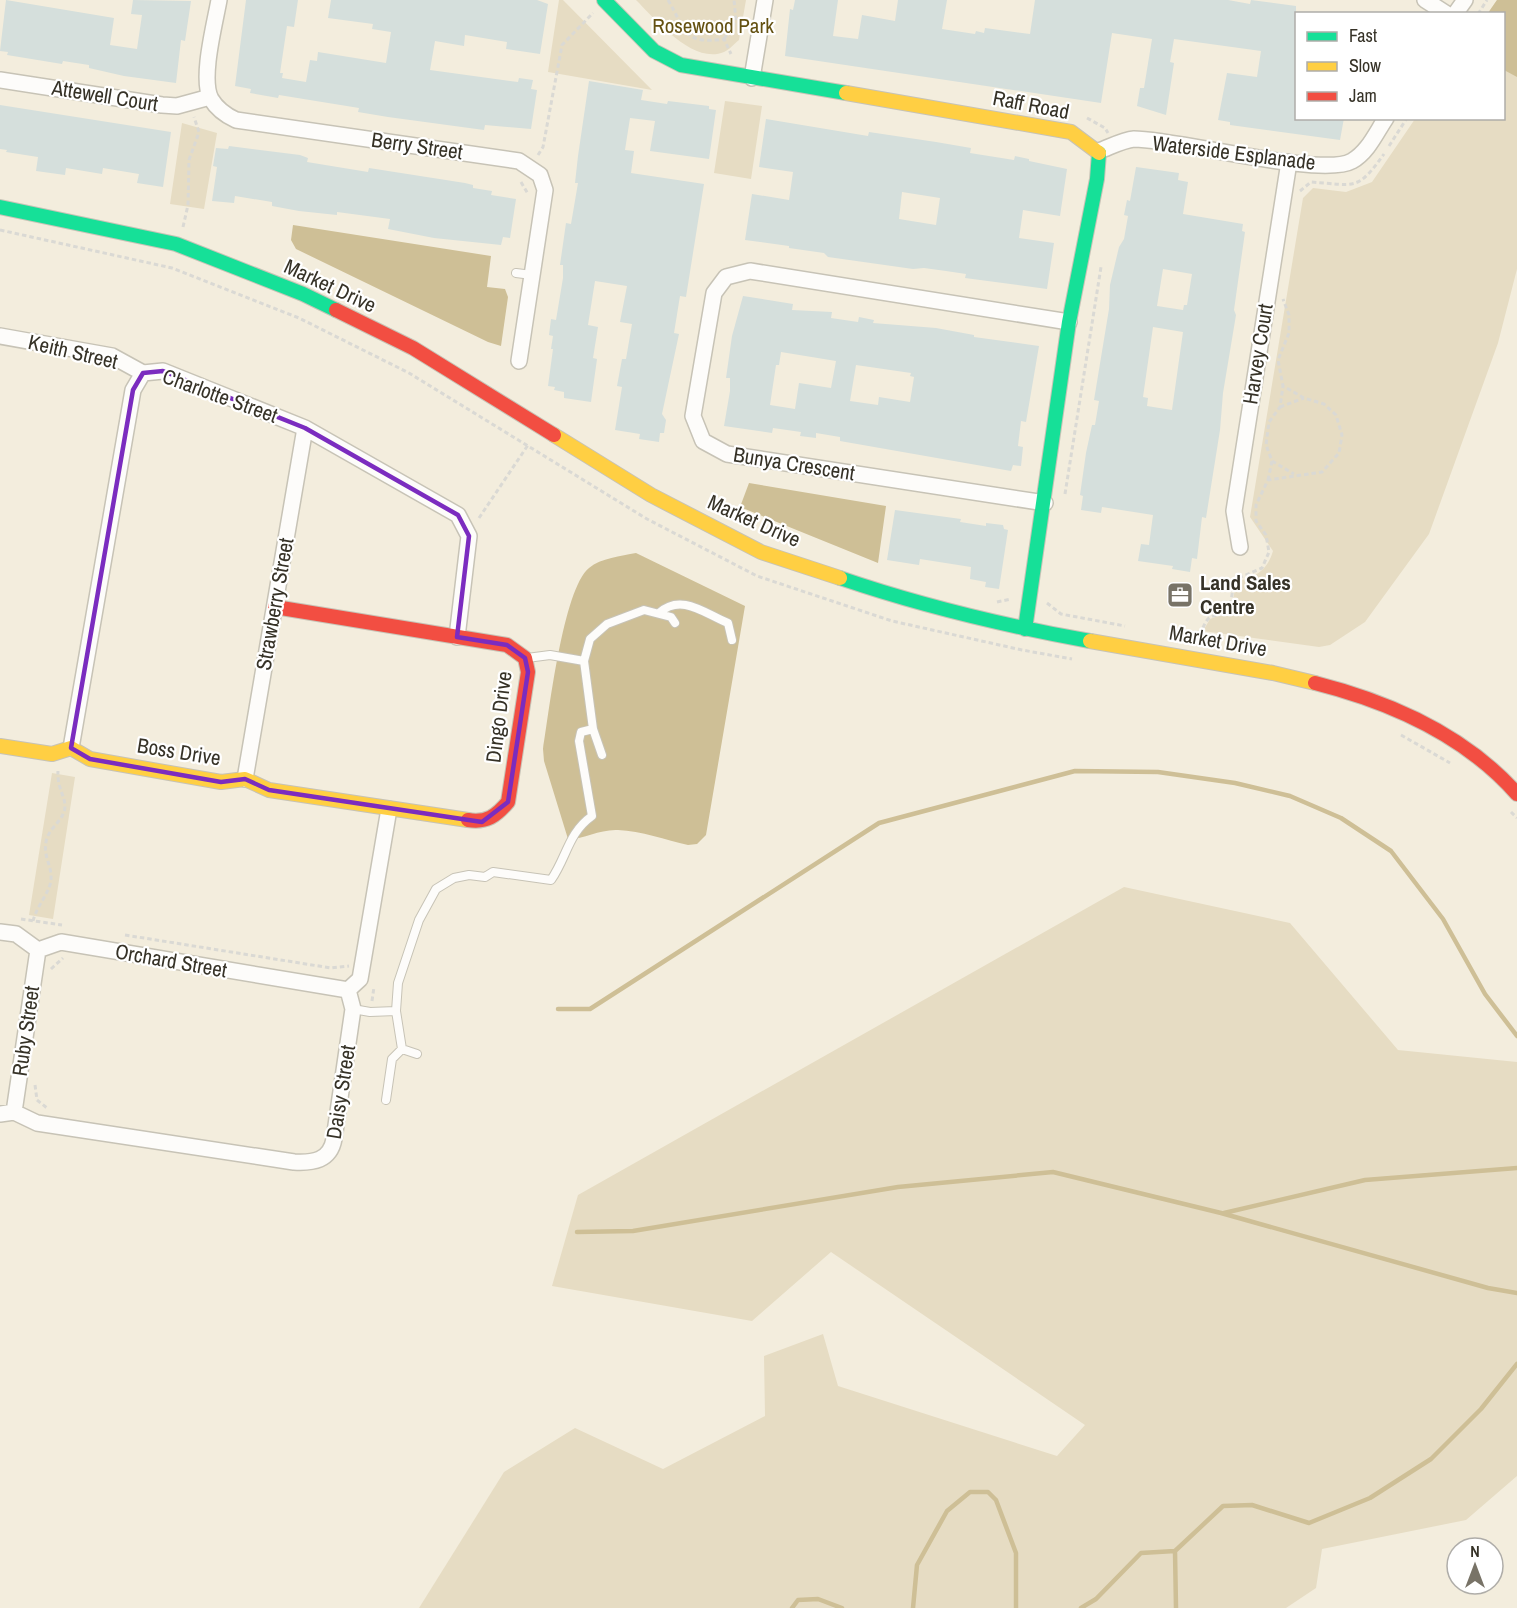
<svg xmlns="http://www.w3.org/2000/svg" width="1517" height="1608" viewBox="0 0 1517 1608" font-family="'Archivo Narrow',sans-serif">
<rect width="100%" height="100%" fill="#f3eddd"/>
<!-- green -->
<path fill="#e6dcc3" d="M559 0H563L652 90 548 72Z
M636 0H746L739 40C734 44 729 50 724 52 693 65 655 19 636 0Z
M1497 0H1517V269L1498 343 1429 534 1365 622 1330 645 1319 647 1203 631 1210 619 1226 613 1232 607 1236 582C1256 577 1267 571 1273 551L1250 517 1303 198 1313 188 1346 192 1372 182 1415 119 1504 118V14L1488 13Z
M725 101 762 106 751 179 714 173Z
M182 123 217 133 204 209 170 204Z
M52 773 75 777 53 919 29 915Z
M1124 887 1290 923 1398 1050 1517 1062V1476L1466 1520 1322 1549 1316 1588 1286 1608H419L504 1472 575 1428 663 1469 765 1416 764 1356 823 1334 838 1386 1057 1456 1085 1425 831 1252 752 1321 552 1286 578 1195Z"/>
<!-- water -->
<path fill="#cebf96" d="M1497 0H1517V77L1504 70V14L1488 13Z
M293 225 491 256 487 287 505 289 508 297 501 346 488 342 296 249 291 240Z
M749 483 886 506 878 563 740 507Z
M636 553 745 606 706 835 697 844 688 845C666 840 641 831 618 830 600 829 585 839 568 839L544 761 543 749C549 713 563 589 589 568 601 558 621 556 636 553Z"/>
<g fill="none" stroke-linecap="round" stroke-linejoin="round">
<!-- stream -->
<path stroke="#cebf96" stroke-width="4.5" d="M558 1009H590L879 823 1075 771 1158 772 1235 783 1290 796 1341 818 1391 851 1443 919 1485 994 1517 1036
M1224 1213 1365 1180 1517 1168
M577 1232 633 1231 898 1187 1053 1172 1221 1213 1488 1288 1517 1293
M792 1608 798 1600 818 1599 842 1608
M913 1608 917 1565 947 1511 970 1492H988L996 1500 1016 1553V1608
M1081 1608 1096 1599 1141 1553 1175 1551
M1176 1608 1175 1551 1223 1506 1252 1505 1309 1523 1370 1498 1431 1459 1481 1409 1517 1364"/>
</g>
<!-- building -->
<path fill="#d5dfdc" fill-rule="evenodd" d="M6 0 114 18 110 45 137 49 142 15 131 14 133 0 191 1 185 41 181 40 176 83 124 76 89 68V65L63 61 62 64 7 55 8 52 0 51Z
M246 0H298L294 27 287 26 280 73H283L282 78 306 82 310 60 317 61 318 52 386 63 391 32 372 29 373 24 328 18 331 0H537L548 4 540 54 506 49 507 42 465 35 464 46 435 41 430 70 518 82 519 78 533 80 531 89 537 90 531 129 485 125 484 130 388 117 358 112 359 108 279 95 278 98 250 93 251 89 235 86Z
M795 0H838L833 36 858 39 862 15 895 21 898 0H947L942 29 975 34 976 31 984 33 985 28 1030 34 1035 0H1228L1250 4 1251 0 1296 6V118H1344L1340 140 1230 125V122L1218 120 1227 73 1257 77 1261 51 1174 39 1170 62 1174 63 1166 115 1137 106 1140 88H1144L1152 39 1112 33 1101 103 785 56 790 9 793 10Z
M589 81 643 90 641 100 667 104 668 101 709 106V109L716 110 709 159 650 151 655 121 630 118 625 150 634 151 631 173 704 184 686 297 680 296 674 333 679 334 662 414 666 420 664 433H660L659 442 639 439 640 434 615 430 622 387 617 386 622 359H626L632 324 620 322 627 286 595 281 588 325 598 327 593 358 597 359 591 402 564 398V392L554 390 555 387 548 386 553 349H551L553 336 549 335 551 319 556 320 563 278V265H560L566 223 571 224 578 183H575L578 156Z
M0 105 171 132 163 187 137 183 139 174 103 168 102 174 66 168 65 175 36 171 38 157 6 152 7 150 0 149Z
M766 119 868 136 869 132 936 142 971 148 970 153 1014 160 1015 156 1029 159V161L1067 169 1060 216 1023 210 1019 238 1054 243 1047 289 965 278 966 274 946 271 924 268 913 269 828 257 824 253 789 248V246L745 240 752 194 789 200 793 172 759 167ZM902 192 940 198 936 225 899 219Z
M229 146 300 155 308 158 307 162 368 172 369 168 465 183 473 185V188L492 191 491 195 516 199 510 238 503 237 501 245 434 238 388 229 390 219 337 212V215L299 211 272 206V202L235 196 234 203 212 201 217 167 213 166 216 148 228 149Z
M1136 167 1179 173 1178 180 1188 182 1183 214 1243 224 1242 231 1245 232 1234 310 1236 315 1223 393 1220 430 1206 518 1202 517 1197 559 1192 558 1190 572 1172 569 1173 566 1138 561 1141 544 1149 545 1153 515 1102 507 1101 513 1081 510 1083 496 1080 495 1086 453 1092 425H1095L1099 401 1094 400 1109 309 1110 285 1119 247 1124 239 1128 216 1124 215 1127 200 1130 201ZM1163 269 1192 274 1187 305H1184L1183 310 1157 306ZM1153 327 1183 332 1172 410 1147 406 1148 398 1143 397Z
M743 296 793 304 792 310 832 312 831 318 858 322 859 317 874 320 873 323 936 328 974 335V337L1039 346 1026 422 1021 421 1018 446 1023 447 1021 466 1013 465 1011 471 840 441V437L816 433V438L800 436 801 432 773 428 772 433 724 426 730 391V378H726L732 336ZM781 352 836 361 831 388 799 383 795 409 770 405 776 365H779ZM856 365 911 373 910 376 914 377 910 402 879 397 878 405 850 401Z
M895 510 961 519 960 522 986 526V523L1003 525 1004 529 1008 530 999 589 985 587 986 582 970 579 971 567 920 559 919 565 887 560Z"/>
<g fill="none" stroke-linecap="round" stroke-linejoin="round">
<defs>
<path id="lane" d="M516 273 532 275
M659 613C681 593 704 613 728 623L732 640
M527 658 550 655 584 661 590 639 607 624 644 610 671 617 675 623
M584 661 593 729 602 755
M353 1009 370 1012 396 1011 398 983 419 920 436 889 454 878 469 875 485 877 493 872 551 880C567 857 568 833 592 816L579 741 581 732 593 729
M396 1011 402 1049 417 1054
M386 1100 392 1059 402 1049"/>
<path id="street" d="M219 0C215 23 200 79 211 99 217 109 225 115 236 120L519 161 540 175 545 190 519 361
M1425 0 1447 14
M1455 14 1465 0
M752 78 765 0
M0 80 162 105 177 106 210 97
M1099 151C1110 147 1123 140 1134 139 1177 139 1322 178 1352 161 1368 152 1376 133 1386 118
M0 336 112 356 143 373
M1045 503 727 454 703 441 693 416 714 293 726 277 750 271 1069 322
M1240 547 1234 511 1289 162
M71 748 133 390 143 373 163 371 305 428 458 515 469 536 457 637
M245 779 305 428
M0 932 16 934 38 950 61 942 348 990
M14 1112 38 950
M0 1114 14 1112 37 1123 294 1162C313 1163 330 1161 334 1139L353 1009 348 990 360 979 389 809"/>
<path id="fast" d="M604 0 654 51 681 65 846 93
M0 207 176 244 303 294 336 310
M840 578C922 606 1006 626 1090 641
M1025 629 1069 322 1097 179 1099 153"/>
<path id="slow" d="M846 93 1071 132 1099 153
M554 435 651 495 761 552 840 578
M1090 641 1273 673 1315 683
M0 746 52 754 71 748 90 759 221 782 245 779 269 790 468 820"/>
<path id="jam" d="M336 310 413 348 554 435
M275 607 507 645 525 658 528 672 508 802C496 816 487 823 468 820
M1315 683C1390 702 1465 735 1517 794"/>
</defs>
<!-- lane casing -->
<use href="#lane" stroke="#c7c3b6" stroke-width="10"/>
<!-- street casing -->
<use href="#street" stroke="#c7c3b6" stroke-width="18"/>
<!-- fast casing -->
<use href="#fast" stroke="#c7c3b6" stroke-width="16"/>
<!-- slow casing -->
<use href="#slow" stroke="#c7c3b6" stroke-width="16"/>
<!-- jam casing -->
<use href="#jam" stroke="#c7c3b6" stroke-width="16"/>
<!-- path -->
<path stroke="#dad9d4" stroke-width="3" stroke-dasharray="4.5 3" stroke-linecap="butt" d="M668 0C686 30 683 45 724 39L731 54
M1478 14 1487 0
M724 39 736 21 734 0
M1087 118 1105 128 1108 133
M1389 146 1407 118
M538 155 543 147 562 45 593 13
M521 182 528 194
M1300 191 1311 182C1355 185 1357 192 1384 154
M183 227 188 205 189 160 199 132 194 117
M0 230 172 268 299 318 409 373 647 519 757 576 892 621 1022 650 1072 659
M1280 407 1304 398
M1272 461 1294 474
M1268 480 1272 461 1266 445 1269 422 1280 407 1283 386
M1065 494 1101 267
M479 518 528 445
M997 602 1011 599
M1047 603 1061 614 1125 626
M1196 638 1199 639C1210 603 1215 624 1227 609 1233 602 1232 588 1234 580L1262 568 1269 552 1266 535 1256 521V505L1268 480 1322 472 1339 453 1342 435 1336 415 1324 404 1304 398 1283 386 1278 360 1289 333V315L1283 299
M1401 735 1450 763
M1511 812 1517 818
M21 919 62 925
M33 921C37 905 51 891 51 879 52 866 43 856 46 842 48 828 65 820 65 806 65 796 57 788 58 771
M125 935 331 968 349 966
M51 969 63 958
M372 1001 374 987
M35 1085 37 1100
M37 1100 47 1108"/>
<!-- lane -->
<use href="#lane" stroke="#fdfcfa" stroke-width="8"/>
<!-- street -->
<use href="#street" stroke="#fdfcfa" stroke-width="15"/>
<!-- fast -->
<use href="#fast" stroke="#16e098" stroke-width="14"/>
<!-- slow -->
<use href="#slow" stroke="#ffcf43" stroke-width="14"/>
<!-- jam -->
<use href="#jam" stroke="#f24e42" stroke-width="14"/>
</g>
<!-- marked area -->
<path fill="none" stroke="#7b2cbf" stroke-width="4.5" stroke-linejoin="round" d="M163 371 305 428 458 515 469 536 457 637 507 645 525 658 528 672 508 802 482 822 269 790 245 779 221 782 90 759 71 748 133 390 143 373Z"/>
<!-- icons -->
<defs>
<symbol id="office-square" viewBox="-11 -11 22 22"><rect x="-9" y="-9" width="18" height="18" rx="4" fill="#787367" stroke="#fff"/><path d="M-6-3h4V-5.5h4V-3h4V5H-6ZM-1-4.5V-3h2v-1.5ZM-6 0V1H6V0Z" fill="#fff"/></symbol>
</defs>
<g fill-rule="evenodd">
<use href="#office-square" x="1165" y="580" width="30" height="30"/>
</g>
<g text-anchor="middle" stroke-width="4.5" stroke-linejoin="round" paint-order="stroke">
<!-- park labels -->
<g font-size="21" fill="#645112" stroke="#fff">
<text x="713" y="33">Rosewood Park</text>
</g>
<!-- street labels -->
<g font-size="21" fill="#363227" stroke="#fff">
<text transform="translate(105 96) rotate(9)" y="7">Attewell Court</text>
<text transform="translate(1031 105) rotate(11)" y="7">Raff Road</text>
<text transform="translate(417 146) rotate(8)" y="7">Berry Street</text>
<text transform="translate(1234 153) rotate(7)" y="7">Waterside Esplanade</text>
<text transform="translate(330 286) rotate(25)" y="7">Market Drive</text>
<text transform="translate(73 352) rotate(13)" y="7">Keith Street</text>
<text transform="translate(1258 354) rotate(-81)" y="7">Harvey Court</text>
<text transform="translate(220 396) rotate(20)" y="7">Charlotte Street</text>
<text transform="translate(794 464) rotate(9)" y="7">Bunya Crescent</text>
<text transform="translate(754 521) rotate(24)" y="7">Market Drive</text>
<text transform="translate(275 604) rotate(-80)" y="7">Strawberry Street</text>
<text transform="translate(1218 641) rotate(10)" y="7">Market Drive</text>
<text transform="translate(499 717) rotate(-83)" y="7">Dingo Drive</text>
<text transform="translate(179 752) rotate(9)" y="7">Boss Drive</text>
<text transform="translate(171 961) rotate(10)" y="7">Orchard Street</text>
<text transform="translate(26 1031) rotate(-82)" y="7">Ruby Street</text>
<text transform="translate(341 1092) rotate(-81)" y="7">Daisy Street</text>
</g>
<!-- poi labels -->
<g font-size="21" font-weight="bold" fill="#363227" stroke="#fff" text-anchor="start">
<text x="1200" y="590">Land Sales<tspan x="1200" dy="24">Centre</tspan></text>
</g>
</g>
<!-- legend -->
<rect x="1295" y="12" width="210" height="108" fill="#ffffff" stroke="#afada9" stroke-width="1.5"/>
<rect x="1307" y="32" width="30" height="9" fill="#16e098" stroke="#afada9" stroke-width="1.5"/>
<text x="1349" y="42" font-size="18" fill="#363227">Fast</text>
<rect x="1307" y="62" width="30" height="9" fill="#ffcf43" stroke="#afada9" stroke-width="1.5"/>
<text x="1349" y="72" font-size="18" fill="#363227">Slow</text>
<rect x="1307" y="92" width="30" height="9" fill="#f24e42" stroke="#afada9" stroke-width="1.5"/>
<text x="1349" y="102" font-size="18" fill="#363227">Jam</text>
<!-- north arrow -->
<g transform="translate(1475 1566)"><circle r="28" fill="#ffffff" stroke="#afada9" stroke-width="1.5"/>
<path d="M0-4.5L10 22L0 15L-10 22Z" fill="#787367"/>
<text y="-9" font-size="16" font-weight="bold" text-anchor="middle" fill="#363227">N</text>
</g>
</svg>
